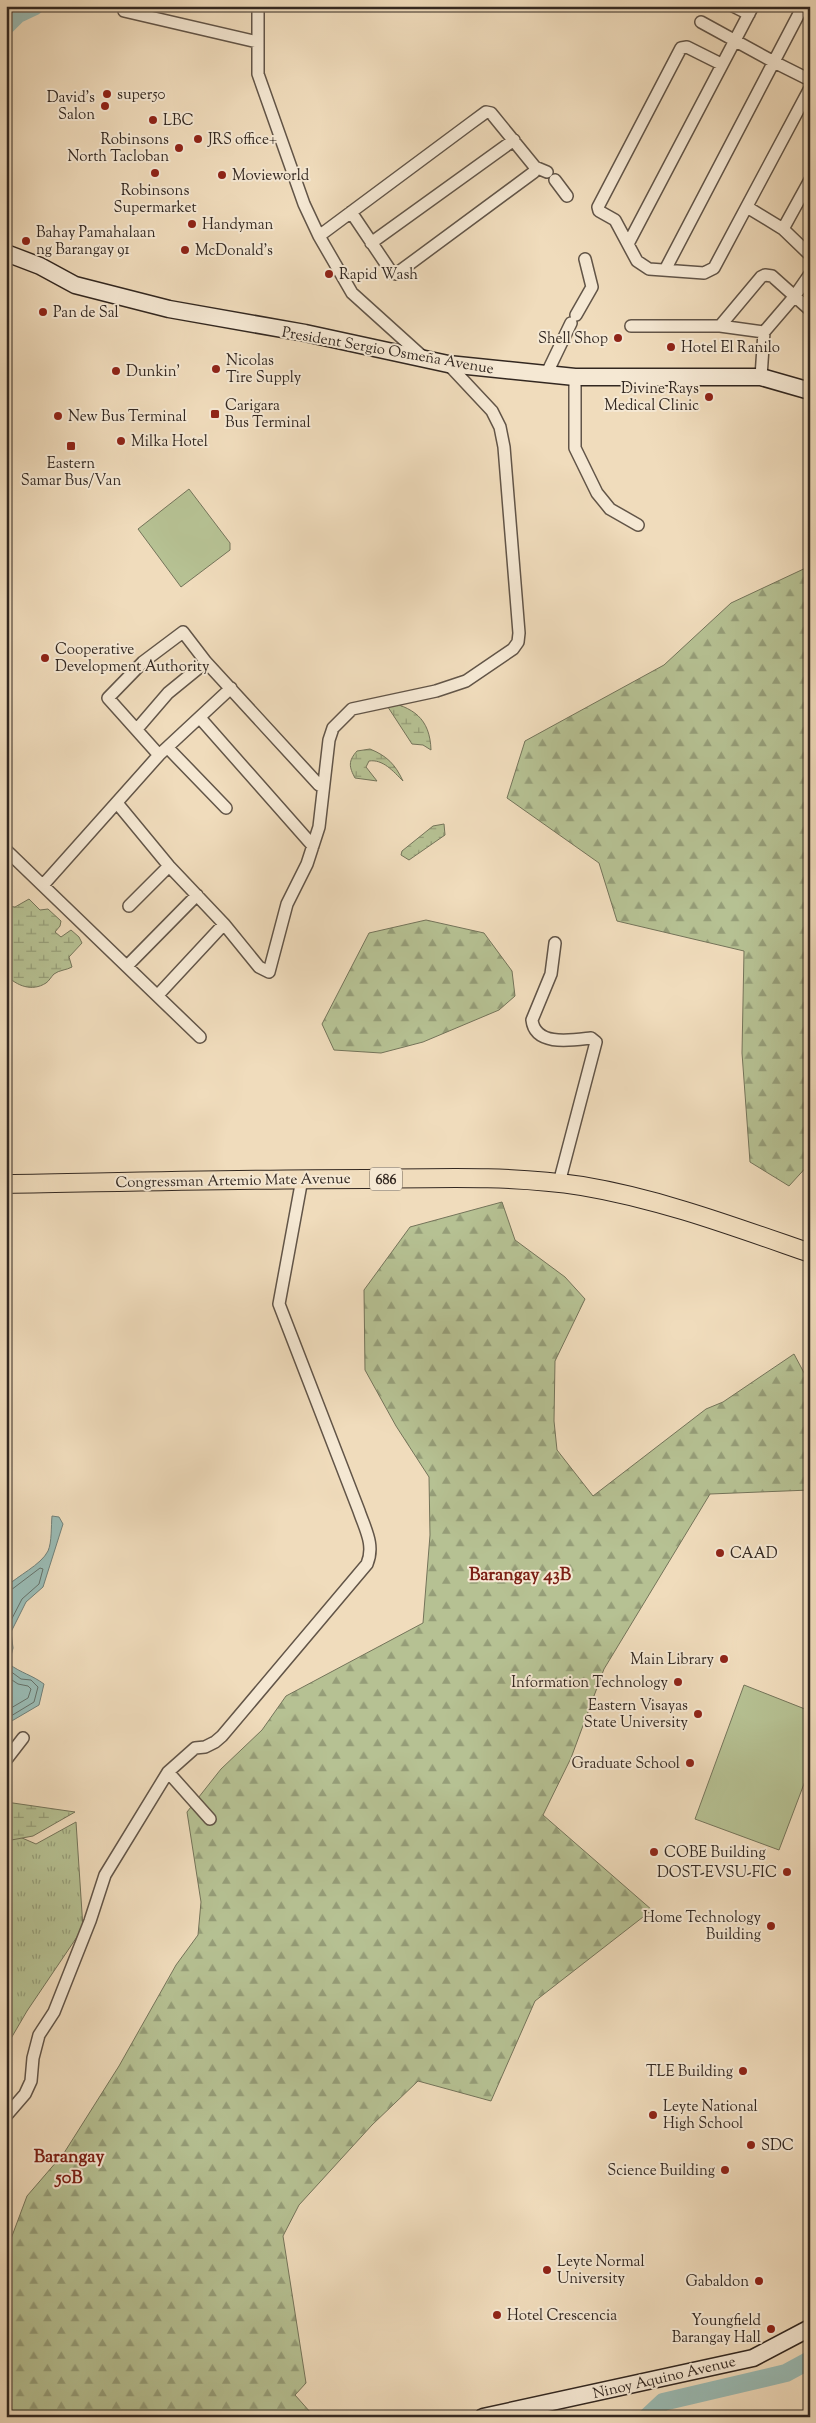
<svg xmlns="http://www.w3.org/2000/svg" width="816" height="2423" viewBox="0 0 816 2423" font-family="'Sorts Mill Goudy',serif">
<defs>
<pattern id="grass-tufts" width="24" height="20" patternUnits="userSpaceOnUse" patternTransform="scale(1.25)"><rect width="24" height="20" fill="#b6c193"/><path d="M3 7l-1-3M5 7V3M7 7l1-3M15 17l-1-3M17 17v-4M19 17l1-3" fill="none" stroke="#959d78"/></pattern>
<pattern id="forest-firs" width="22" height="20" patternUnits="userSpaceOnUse" patternTransform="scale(1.25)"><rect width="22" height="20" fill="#b6c193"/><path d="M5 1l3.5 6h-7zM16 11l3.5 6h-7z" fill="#959d78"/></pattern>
<pattern id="wetland-marsh" width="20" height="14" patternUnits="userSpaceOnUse" patternTransform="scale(1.25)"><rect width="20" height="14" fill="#b6c193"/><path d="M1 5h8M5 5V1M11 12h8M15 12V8" fill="none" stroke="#959d78"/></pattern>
</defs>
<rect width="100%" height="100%" fill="#f0dcbc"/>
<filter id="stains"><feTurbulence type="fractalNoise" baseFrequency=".004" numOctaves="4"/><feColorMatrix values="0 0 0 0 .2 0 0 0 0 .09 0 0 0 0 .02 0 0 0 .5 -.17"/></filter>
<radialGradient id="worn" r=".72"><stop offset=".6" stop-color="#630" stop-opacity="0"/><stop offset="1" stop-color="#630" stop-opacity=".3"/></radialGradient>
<!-- grass -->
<path fill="url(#grass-tufts)" stroke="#74745a" d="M76 1822 83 1928 27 2011 6 2047V1831L36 1844Z"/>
<!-- forest -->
<path fill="url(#forest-firs)" stroke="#74745a" d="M810 566V1163L789 1186 750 1162 742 1053 744 951 617 921 599 863 507 798 525 741 664 665 731 603Z
M426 920 484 933 512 971 515 996 499 1010 423 1042 381 1053 334 1050 322 1024 369 933Z
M502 1202 515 1240 565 1277 585 1299 555 1361 554 1421 557 1450 593 1496 706 1409 723 1402 794 1354 810 1384V1490L710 1494 604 1669 571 1758 543 1815 652 1910 535 2001 491 2101 418 2081 372 2125 299 2205 283 2236 306 2383 295 2395 311 2413V2417H6V2252L27 2196 64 2153 119 2066 176 1965 198 1935 201 1902 187 1812 221 1769 262 1730 286 1696 423 1623 430 1535 429 1477 396 1426 365 1370 364 1290 410 1227Z"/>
<!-- wetland -->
<path fill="url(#wetland-marsh)" stroke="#74745a" d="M384 701C413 707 430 718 431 750L423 745 412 744Z
M370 749C387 756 395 764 403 781 393 771 383 759 369 761L366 767 377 781 355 778C349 767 348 761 357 751Z
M444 824 445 835 409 860 401 855 402 851 433 826Z
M29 899 40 910 48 909 61 921 60 926 55 932 61 937 71 930 79 937 82 943 69 957 72 967C67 970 59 970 54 974 51 977 49 981 46 983 32 992 17 986 6 975V906L15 907Z
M6 1802 75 1812 33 1836 6 1841Z"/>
<!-- green -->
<path fill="#b6c193" stroke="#74745a" d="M189 489 230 543V550L181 587 138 529Z
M744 1685 810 1711V1768L779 1850 695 1819Z"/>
<!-- water -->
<path fill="#9abbb4" stroke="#718079" d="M52 1516 59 1517 63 1524 43 1587 26 1602 11 1632 13 1648 9 1664C21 1673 32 1675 44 1684L39 1705 10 1722 6 1730V1587C17 1576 41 1565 48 1551 52 1542 51 1526 52 1516Z"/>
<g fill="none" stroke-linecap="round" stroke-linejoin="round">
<!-- shore -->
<path stroke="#66726a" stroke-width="1" d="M6 1591 11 1590 40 1568 43 1569 39 1584 22 1599 6 1630
M6 1668 21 1679 31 1680 38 1687 34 1702 6 1719
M6 1676 18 1684 28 1686 31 1689 28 1698 6 1711"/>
<!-- river -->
<path stroke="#9abbb4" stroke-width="18" d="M6 26 18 14 35 6
M647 2417 663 2402 786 2373 810 2360"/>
<defs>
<path id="minor" d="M258 6V74L304 204 319 236 352 293 424 358
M733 6 749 14
M124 11 257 42
M701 22 774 62 810 80
M721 64 687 47 681 48 598 207 599 211 615 220 637 261 649 269 704 273 714 268 810 88
M535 167 547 172
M555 180 567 196
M747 207 783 229 810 255
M783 229 810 180
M319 236 471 123 486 112 491 113 535 167 534 172 396 274 392 273 351 212
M371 243 514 140
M628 244 753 6
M665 270 803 6
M576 315 592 287 585 259
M631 326H720L764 332
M720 326 761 277 765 275 772 276 810 310
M546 375 571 323
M575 377V448L597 493 610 509 638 525
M761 377 764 332 794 297 810 274
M200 718 313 846
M137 729 168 693 206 662
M168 748 226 808
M159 755 108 698 143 662 183 632 206 662 319 785 324 784
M117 803 169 866 224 924 259 967 269 972 287 904 307 864 319 827 329 740 333 728 352 709 436 691 466 681 513 649 518 642 519 633 504 447 500 427 492 411 448 364
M6 850 200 1037
M44 884 159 755 231 688
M129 906 169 866
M555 943 551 974 532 1020C535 1047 573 1040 591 1038L596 1042 559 1183
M128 965 197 895
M158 995 224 924
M6 1760 23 1738
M168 1772 210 1819
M6 2116 25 2094 31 2081 33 2058 39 2035 54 2012 90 1921 105 1875 168 1772 195 1748 205 1747 215 1742 222 1736 367 1564C375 1545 365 1529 359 1511L279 1304 302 1179"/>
<path id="secondary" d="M6 253 40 266 75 285 169 309 305 333 448 364 575 377H761L810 391
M483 2417 753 2358 810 2328"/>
<path id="primary" d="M6 1184C126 1182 246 1179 366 1179 438 1178 511 1175 582 1186 660 1199 735 1227 810 1253"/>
</defs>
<!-- minor casing -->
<use href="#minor" stroke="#625548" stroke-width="14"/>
<!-- secondary casing -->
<use href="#secondary" stroke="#332821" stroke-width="19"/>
<!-- primary casing -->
<use href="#primary" stroke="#332821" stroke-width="20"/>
<!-- minor -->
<use href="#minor" stroke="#f5e8d3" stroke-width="11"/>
<!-- secondary -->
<use href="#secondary" stroke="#f5e8d3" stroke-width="16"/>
<!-- primary -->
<use href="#primary" stroke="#f0dcbc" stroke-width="18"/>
</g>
<!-- markers -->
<g fill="#8f2418" stroke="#f5e8d3" stroke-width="2">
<circle cx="107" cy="94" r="5"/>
<circle cx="105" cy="106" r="5"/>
<circle cx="153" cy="120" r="5"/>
<circle cx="198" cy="139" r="5"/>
<circle cx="179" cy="148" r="5"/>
<circle cx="155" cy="173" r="5"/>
<circle cx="222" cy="175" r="5"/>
<circle cx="192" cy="224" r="5"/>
<circle cx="26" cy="241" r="5"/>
<circle cx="185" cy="250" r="5"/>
<circle cx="329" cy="274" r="5"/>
<circle cx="43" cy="312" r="5"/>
<circle cx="618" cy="338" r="5"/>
<circle cx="671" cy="347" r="5"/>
<circle cx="216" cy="369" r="5"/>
<circle cx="116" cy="371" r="5"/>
<circle cx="709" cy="397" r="5"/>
<rect x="210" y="409" width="10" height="10" rx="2.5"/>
<circle cx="58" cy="416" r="5"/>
<circle cx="121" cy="441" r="5"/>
<rect x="66" y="441" width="10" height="10" rx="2.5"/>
<circle cx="45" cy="658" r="5"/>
<circle cx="720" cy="1553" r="5"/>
<circle cx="724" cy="1659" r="5"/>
<circle cx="678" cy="1682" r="5"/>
<circle cx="698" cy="1714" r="5"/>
<circle cx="690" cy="1763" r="5"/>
<circle cx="654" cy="1852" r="5"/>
<circle cx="787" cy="1872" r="5"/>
<circle cx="771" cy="1926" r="5"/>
<circle cx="743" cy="2071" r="5"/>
<circle cx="653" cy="2115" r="5"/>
<circle cx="751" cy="2145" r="5"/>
<circle cx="725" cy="2170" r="5"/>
<circle cx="547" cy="2270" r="5"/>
<circle cx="759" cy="2281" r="5"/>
<circle cx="497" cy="2315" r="5"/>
<circle cx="771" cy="2329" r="5"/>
</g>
<g text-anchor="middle" stroke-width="4" stroke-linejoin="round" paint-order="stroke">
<!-- shield labels -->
<rect fill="#f5e8d3" stroke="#6d6256" stroke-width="1" x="370" y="1167.5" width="32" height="23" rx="4"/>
<g font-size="14" font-weight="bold" fill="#332821">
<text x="386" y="1184">686</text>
</g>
<!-- poi labels -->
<g font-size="15" fill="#332821" stroke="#f5e8d3" text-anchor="start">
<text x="117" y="99">super50</text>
<text x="95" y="102" text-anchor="end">David's<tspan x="95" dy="17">Salon</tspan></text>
<text x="163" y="125">LBC</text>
<text x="169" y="144" text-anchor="end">Robinsons<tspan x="169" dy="17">North Tacloban</tspan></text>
<text x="208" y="144">JRS office+</text>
<text x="232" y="180">Movieworld</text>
<text x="155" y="195" text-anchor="middle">Robinsons<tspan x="155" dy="17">Supermarket</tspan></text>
<text x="202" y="229">Handyman</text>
<text x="36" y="237">Bahay Pamahalaan<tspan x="36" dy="17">ng Barangay 91</tspan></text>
<text x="195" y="255">McDonald's</text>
<text x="339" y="279">Rapid Wash</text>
<text x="53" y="317">Pan de Sal</text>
<text x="608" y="343" text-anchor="end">Shell Shop</text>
<text x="681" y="352">Hotel El Ranilo</text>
<text x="226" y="365">Nicolas<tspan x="226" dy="17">Tire Supply</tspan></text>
<text x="126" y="376">Dunkin'</text>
<text x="699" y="393" text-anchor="end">Divine Rays<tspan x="699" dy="17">Medical Clinic</tspan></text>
<text x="225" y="410">Carigara<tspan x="225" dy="17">Bus Terminal</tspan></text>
<text x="68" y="421">New Bus Terminal</text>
<text x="131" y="446">Milka Hotel</text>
<text x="71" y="468" text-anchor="middle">Eastern<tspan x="71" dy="17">Samar Bus/Van</tspan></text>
<text x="55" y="654">Cooperative<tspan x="55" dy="17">Development Authority</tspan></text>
<text x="730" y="1558">CAAD</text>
<text x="714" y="1664" text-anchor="end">Main Library</text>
<text x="668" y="1687" text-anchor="end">Information Technology</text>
<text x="688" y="1710" text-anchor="end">Eastern Visayas<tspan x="688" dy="17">State University</tspan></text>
<text x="680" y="1768" text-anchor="end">Graduate School</text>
<text x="664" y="1857">COBE Building</text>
<text x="777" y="1877" text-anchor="end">DOST-EVSU-FIC</text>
<text x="761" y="1922" text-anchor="end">Home Technology<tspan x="761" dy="17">Building</tspan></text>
<text x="733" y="2076" text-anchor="end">TLE Building</text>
<text x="663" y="2111">Leyte National<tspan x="663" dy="17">High School</tspan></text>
<text x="761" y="2150">SDC</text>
<text x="715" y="2175" text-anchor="end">Science Building</text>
<text x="557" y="2266">Leyte Normal<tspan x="557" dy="17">University</tspan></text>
<text x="749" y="2286" text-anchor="end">Gabaldon</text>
<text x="507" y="2320">Hotel Crescencia</text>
<text x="761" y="2325" text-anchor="end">Youngfield<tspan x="761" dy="17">Barangay Hall</tspan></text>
</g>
<!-- street labels -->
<g font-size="15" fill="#332821" stroke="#f5e8d3">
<text transform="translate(388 350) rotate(10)" y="5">President Sergio Osmeña Avenue</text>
<text transform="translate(233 1180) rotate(-1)" y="5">Congressman Artemio Mate Avenue</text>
<text transform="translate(664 2377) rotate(-13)" y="5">Ninoy Aquino Avenue</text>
</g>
<!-- quarter labels -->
<g font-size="18" font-weight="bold" fill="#7a1f14" stroke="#f5e8d3">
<text x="520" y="1580">Barangay 43B</text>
<text x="69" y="2162">Barangay<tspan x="69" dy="21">50B</tspan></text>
</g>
</g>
<!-- margin -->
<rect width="816" height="2423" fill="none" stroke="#f0dcbc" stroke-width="25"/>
<rect x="8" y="8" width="801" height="2408" fill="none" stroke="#332821" stroke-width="2.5"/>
<rect x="12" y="12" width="791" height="2398" fill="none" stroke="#332821"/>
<rect width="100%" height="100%" filter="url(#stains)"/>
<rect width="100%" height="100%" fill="url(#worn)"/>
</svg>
